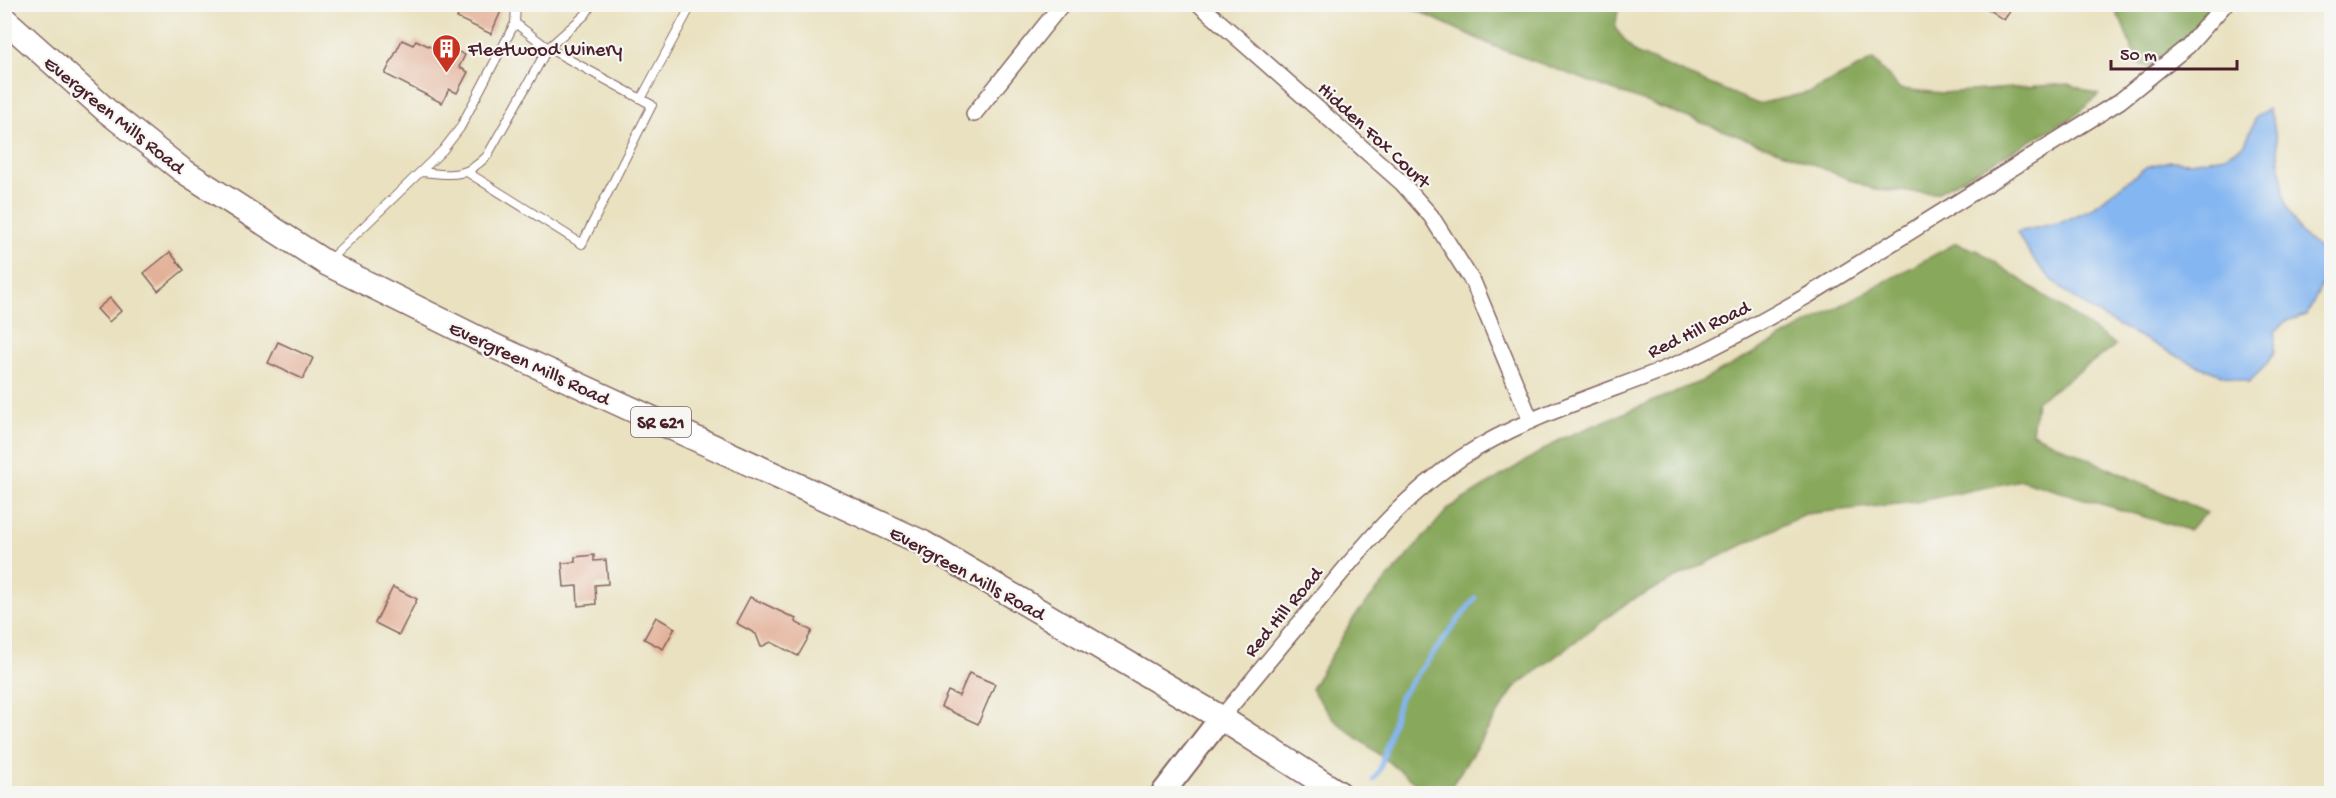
<svg xmlns="http://www.w3.org/2000/svg" width="2336" height="798" viewBox="0 0 2336 798" font-family="'Gochi Hand',sans-serif">
<rect width="100%" height="100%" fill="#f6f6f2"/>
<filter id="ink" filterUnits="userSpaceOnUse"><feTurbulence type="fractalNoise" baseFrequency=".0167" numOctaves="2"/><feDisplacementMap in="SourceGraphic" scale="12" xChannelSelector="R" yChannelSelector="G"/><feConvolveMatrix kernelMatrix="1 2 1 2 8 2 1 2 1" color-interpolation-filters="sRGB"/></filter>
<filter id="wash" filterUnits="userSpaceOnUse"><feTurbulence type="fractalNoise" baseFrequency=".008" numOctaves="4" result="noise"/><feDisplacementMap in="SourceGraphic" scale="24" xChannelSelector="R" yChannelSelector="G"/><feGaussianBlur stdDeviation="1.35" result="paint"/><feColorMatrix in="noise" values="0 0 0 0 0 0 0 0 0 0 0 0 0 0 0 0 0 1.4 0 .05"/><feComposite in="paint" operator="in"/></filter>
<g filter="url(#wash)">
<rect width="100%" height="100%" fill="#e9e1bf"/>
<!-- forest -->
<path fill="#88a85c" stroke="#696444" stroke-width="1.5" d="M1405 5H1619L1615 28 1635 53 1758 104 1810 92 1873 60 1900 89 1942 93 2068 84 2099 95 2075 116 1937 193 1875 190 1798 158 1498 48Z
M2112 5H2217L2207 20 2150 67 2138 64 2122 23Z
M1956 243 1980 252 2116 345 2036 402 2032 433 2207 513 2188 530 2021 480 1916 502 1805 514 1628 602 1515 687 1447 793H1430L1413 781 1333 719 1311 689 1355 616 1449 508 1561 439 1702 381Z"/>
<!-- water -->
<path fill="#84b6f1" stroke="#676a8e" stroke-width="1.5" d="M2268 109 2273 120 2286 205 2301 234 2323 251 2331 266 2307 315 2286 321 2275 332 2274 352 2266 365 2249 382C2213 375 2184 360 2152 343 2099 316 2044 288 2017 232L2062 222 2091 209 2146 167 2170 161 2190 162 2225 156 2245 144 2256 117Z"/>
<g fill="none" stroke-linecap="round" stroke-linejoin="round">
<!-- stream -->
<path stroke="#84b6f1" stroke-width="5" d="M1373 780 1380 769 1400 697 1475 598"/>
</g>
<g id="blocks">
<!-- building -->
<path fill="#e3b098" d="M463 4H504L491 34 457 18Z
M1980 4H2015L2004 20Z
M402 40 413 45 416 40 441 52 445 45 465 55 459 67 468 72 457 93 449 89 442 103 385 74Z
M170 252 184 270 158 291 144 273Z
M110 298 121 311 109 322 97 309Z
M278 342 313 358 303 379 268 363Z
M594 555V561L606 560 608 584 595 585 596 604 578 606 577 586 564 587 562 563 575 562V557Z
M393 587 417 599 399 635 375 623Z
M750 597 796 619 795 622 812 631 798 656 771 642 761 647 756 634 736 623Z
M656 617 675 628 663 649 644 639Z
M969 673 995 684 978 724 941 707 948 691 959 696Z"/>
</g>
</g>
<g filter="url(#ink)">
<use href="#blocks" fill-opacity="0" stroke="#82635f" stroke-width="1.5"/>
<g fill="none" stroke-linecap="round" stroke-linejoin="round">
<defs>
<path id="lane" d="M641 99 692 4
M421 172C452 175 464 179 487 156L548 48 515 23
M467 172 582 244 652 105 548 48 585 15 592 4
M329 260 443 150 460 128 515 23 516 4"/>
<path id="street" d="M1199 4 1402 183 1431 216 1474 284 1531 421
M974 114 1062 4
M1221 718C1255 677 1289 636 1323 595 1366 543 1404 496 1461 458 1528 414 1608 393 1682 362 1725 343 1766 319 1807 296L2120 101 2188 46 2225 4"/>
<path id="secondary" d="M1162 794 1221 718"/>
<path id="primary" d="M4 19 107 111 182 170 326 263 483 341 923 543 1221 718 1340 794"/>
</defs>
<!-- lane casing -->
<use href="#lane" stroke="#82635f" stroke-width="10"/>
<!-- street casing -->
<use href="#street" stroke="#82635f" stroke-width="18"/>
<!-- secondary casing -->
<use href="#secondary" stroke="#82635f" stroke-width="26"/>
<!-- primary casing -->
<use href="#primary" stroke="#82635f" stroke-width="27"/>
<!-- lane -->
<use href="#lane" stroke="#fff" stroke-width="8"/>
<!-- street -->
<use href="#street" stroke="#fff" stroke-width="15"/>
<!-- secondary -->
<use href="#secondary" stroke="#fff" stroke-width="22"/>
<!-- primary -->
<use href="#primary" stroke="#fff" stroke-width="24"/>
</g>
</g>
<!-- icons -->
<defs>
<symbol id="building-pin" viewBox="-11 -11 22 30"><path d="M0 17L-7.5 6A9.5 9.5 0 1 1 7.5 6Z" fill="#c8321e" stroke="#f6f6f2"/><path d="M-4-6H4V6H1V3H-1V6H-4ZM-2.5-4.3h1.7v1.8h-1.7ZM.8-4.3h1.7v1.8H.8ZM-2.5-1h1.7V.8h-1.7ZM.8-1h1.7V.8H.8Z" fill="#fff"/></symbol>
</defs>
<g fill-rule="evenodd">
<use href="#building-pin" x="430" y="32" width="33" height="45"/>
</g>
<g text-anchor="middle" stroke-width="4.5" stroke-linejoin="round" paint-order="stroke">
<!-- shield labels -->
<rect fill="#f6f6f2" stroke="#7e6067" stroke-width="1.5" x="631" y="407" width="60" height="30" rx="4.5"/>
<g font-size="18" font-weight="bold" fill="#4a1f2b">
<text x="661" y="428">SR 621</text>
</g>
<!-- poi labels -->
<g font-size="20" fill="#4a1f2b" stroke="#f6f6f2" text-anchor="start">
<text x="468" y="55">Fleetwood Winery</text>
</g>
<!-- street labels -->
<g font-size="20" fill="#4a1f2b" stroke="#f6f6f2">
<text transform="translate(115 114) rotate(39)" y="7">Evergreen Mills Road</text>
<text transform="translate(1375 134) rotate(43)" y="7">Hidden Fox Court</text>
<text transform="translate(1698 328) rotate(-25)" y="7">Red Hill Road</text>
<text transform="translate(530 362) rotate(25)" y="7">Evergreen Mills Road</text>
<text transform="translate(968 572) rotate(29)" y="7">Evergreen Mills Road</text>
<text transform="translate(1282 611) rotate(-50)" y="7">Red Hill Road</text>
</g>
</g>
<!-- margin -->
<rect width="2336" height="798" fill="none" stroke="#f6f6f2" stroke-width="24"/>
<!-- scale -->
<path d="M2111 60v9h126v-9" fill="none" stroke="#4a1f2b" stroke-width="3"/>
<text x="2120" y="60" font-size="18" fill="#4a1f2b" stroke="#f6f6f2" stroke-width="4.5" paint-order="stroke">50 m</text>
</svg>
